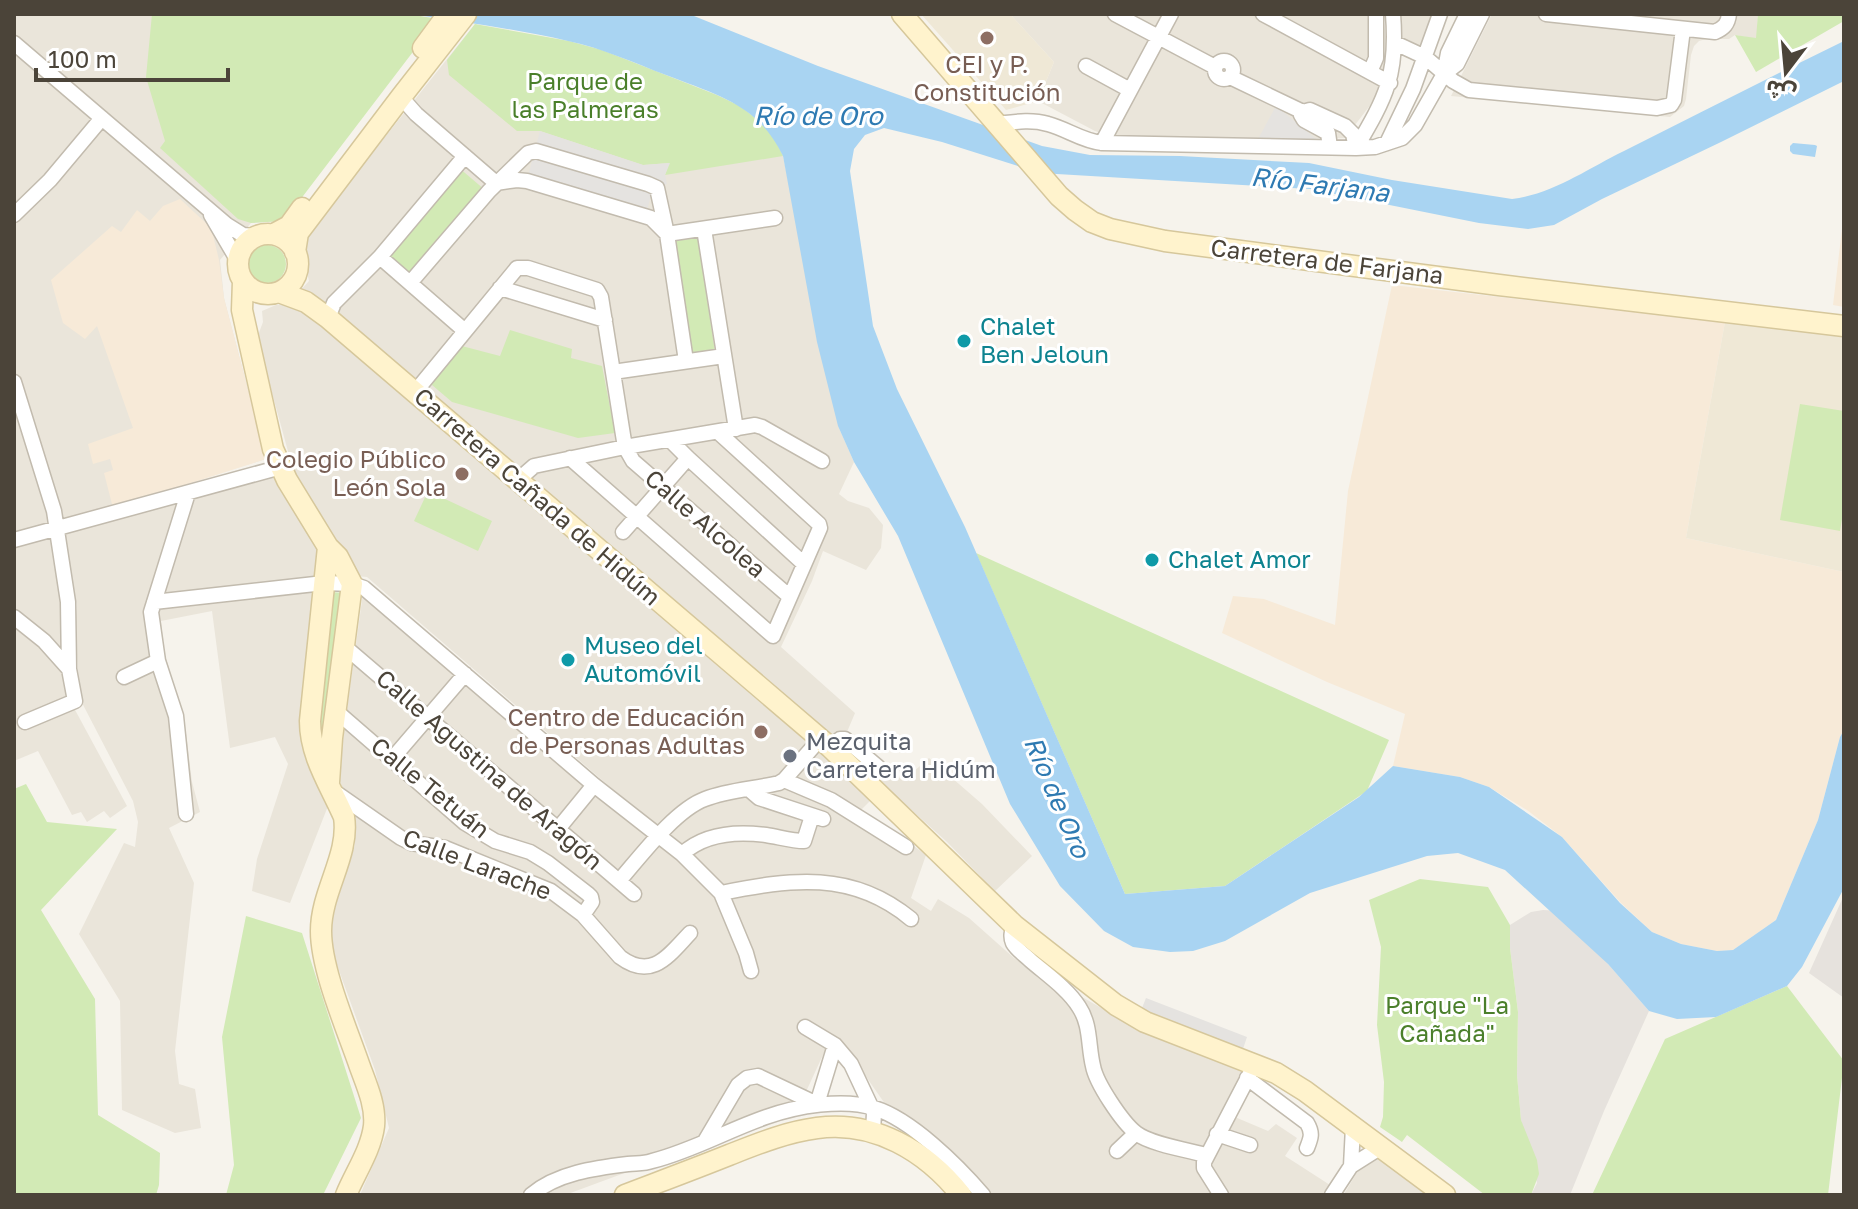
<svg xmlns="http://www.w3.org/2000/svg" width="1858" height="1209" viewBox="0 0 1858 1209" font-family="'Golos Text','Noto Sans Arabic',sans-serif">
<rect width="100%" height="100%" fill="#f6f3ec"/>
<!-- residential -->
<path fill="#eae5da" d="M14 14H409L284 221 251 223 220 260 224 298 266 459 50 525 64 606 74 708 127 806 110 818 104 811 87 822 81 812 72 815 38 751 14 761Z
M1010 14H1383L1388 53 1378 95 1345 138 1226 141 1114 138 1095 131 1038 101 1054 62Z
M1396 14H1438L1424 54 1398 42Z
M1492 14H1758L1757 39 1735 35 1729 39H1706L1699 41 1694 46 1691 55 1686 99 1684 106 1670 117 1451 96Z
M475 24 774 137 783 156 839 428 854 462 839 494 848 501 869 508 883 525 881 548 866 570 823 551 812 581 781 647 855 713 847 732 903 781 929 758 982 804 1032 856 995 891 947 842 885 786 859 812 880 821 926 855 911 898 931 911 938 899 969 918 1014 958 1124 1021 1247 1068 1223 1112 1268 1131 1276 1124 1297 1138 1285 1156 1344 1194 1373 1146 1440 1195H980L897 1121 853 1058 828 1044 798 1109 565 1195H360L389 1128 375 1070 336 962 330 930 333 914 355 845V822L338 776 363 593 660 843 696 796 661 831 367 577 323 573 314 763 328 806 290 903 252 891 257 859 288 764 275 737 230 748 212 611 161 621 164 652 184 717 192 782 200 812 169 828 194 883 175 1051 179 1084 195 1089 201 1128 175 1133 122 1110 120 1001 79 934 124 843 135 847 138 822 133 801 80 699 75 627 77 605 62 534 292 466 257 338 263 322 262 311 276 305 288 304 309 281 302 253 303 240Z"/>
<!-- commercial -->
<path fill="#f7ead8" d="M180 199 209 226 213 235 219 260 224 298 266 459 113 508 104 473 113 470 110 459 93 464 88 444 133 428 97 326 85 339 63 323 51 280 112 226 121 232 137 210 150 221 163 206Z
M1844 212V307L1833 305Z
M1392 285 1725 322 1686 538 1844 572V730L1840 737 1818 820 1776 920 1733 950 1717 951 1681 944 1652 932 1621 903 1562 837 1527 810 1489 787 1460 777 1393 766 1405 714 1327 682 1222 633 1233 596 1264 599 1335 625 1348 491Z"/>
<!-- industrial -->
<path fill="#e6e2dd" d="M1844 895V998L1809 973Z
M1543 910 1562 911 1649 1011 1604 1111 1570 1195H1531L1537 1183 1521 1120 1517 1075 1518 1012 1510 948V925L1531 912Z"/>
<!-- education -->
<path fill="#efe8d6" d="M921 14H1010L1054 62 1038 101 1006 110Z
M1725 322 1844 337V572L1686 538Z"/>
<!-- green -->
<path fill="#d2eab5" d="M152 14H409L438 19 284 221 251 223 238 219 160 148 165 141 146 77Z
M1758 14H1844V21L1756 72 1735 35 1756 38Z
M475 24 569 41 602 50 717 95 740 106 758 120 774 137 783 156 665 175 669 163 643 165 540 131H517L449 75 447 60Z
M458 167 485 190 414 279 388 258Z
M698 238 715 352 691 356 673 241Z
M248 264a19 19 0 1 1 38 0a19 19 0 1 1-38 0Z
M510 330 572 349 571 358 602 366 615 433 578 438 452 402 425 379 458 345 500 356Z
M1800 404 1844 411V507L1840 531 1780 520Z
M428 491 492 521 478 551 414 521Z
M976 553 1389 740 1367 791 1225 886 1125 894Z
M331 592 345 593 323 737 317 736Z
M26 784 47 822 117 829 41 910 95 999 98 1115 160 1153 159 1185 156 1195H14V789Z
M1420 879 1488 887 1510 925V948L1518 1012 1517 1075 1521 1120 1537 1160 1539 1174 1531 1195H1485L1407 1135 1402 1142 1380 1127 1383 1117 1384 1082 1377 1025 1381 947 1369 900Z
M246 916 302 933 361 1118 323 1195H226L234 1165 222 1037Z
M1787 986 1844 1061 1828 1195H1592L1665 1039Z"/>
<!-- parking -->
<path fill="#e5e3e0" d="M1276 106 1321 143 1257 141Z
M540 131 643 165 670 163 665 175 667 184 657 188 650 199 644 222 525 187Z
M1146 998 1247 1037 1240 1058 1138 1018Z"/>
<!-- water -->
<path fill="#a9d4f2" d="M411 14H689L818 66 1042 146 1090 155 1180 156 1309 163 1392 180 1512 199C1553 194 1587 169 1624 151 1697 114 1770 77 1844 41V81L1721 142 1602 199 1554 225 1528 229 1479 223 1310 189 1040 173 942 142 884 128 865 135 854 149 850 171 873 326 897 389 965 527 1125 894 1225 886 1359 797 1393 766 1460 777 1489 787 1562 837 1620 903 1652 932 1681 944 1717 951 1733 950 1776 920 1818 820 1840 737 1844 730V888L1802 967 1787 986 1716 1017 1677 1019 1649 1011 1608 964 1505 870 1458 853 1427 856 1310 893 1225 941 1193 951 1170 952 1133 947 1104 931 1060 886 1010 804 898 536 854 462 838 426 817 342 783 156C758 104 717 95 666 75 634 63 602 48 568 41 516 29 463 22 411 14Z
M1793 143 1815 145 1817 146 1815 157 1793 154 1790 151V146Z"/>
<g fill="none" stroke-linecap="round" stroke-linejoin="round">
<defs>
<path id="street" d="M1115 14 1215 67
M1263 14 1390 83
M1546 14 1715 32C1724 28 1728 24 1729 14
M14 43 227 225 243 235 257 236
M1395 43 1425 57 1453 81 1469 90 1657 108 1671 105 1674 100 1683 29
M1215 70a9 9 0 1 1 18 0a9 9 0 1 1-18 0Z
M1086 66 1130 90
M1370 72 1376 58V14
M1444 74 1457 64 1482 14
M1230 77 1303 112
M401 97 416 114 496 183
M997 124C1014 122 1031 119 1048 124 1067 129 1082 141 1102 143L1356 148 1375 147 1402 138 1415 125 1444 74 1448 53 1467 14
M1102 143 1171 14
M1387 143 1413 89 1440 14
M1330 147 1328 133 1304 120 1301 115 1303 112 1310 110 1345 126 1353 134 1356 148
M1356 148C1386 97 1398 75 1393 14
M496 183 517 180 527 181 651 218 667 234
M14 215 50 180 102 118
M211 215 238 261
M704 229 736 429
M667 234 775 218
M380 257 465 331
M410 283 489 191 528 153 536 151 648 184 657 188 667 234 686 361
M500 288 605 320
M328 318 334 303 380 257 465 156
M613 372 724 356
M14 382 54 511 68 602 69 669 75 701 25 722
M415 392 517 268H528L597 290 601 297 623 435 625 447 633 461 790 597
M670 440 688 458 804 564
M570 458 773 636 820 528 819 524 718 432
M518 480 534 466 625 447 755 425 762 427 822 461
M623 532 688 458
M14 540 281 467
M154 602 324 583 352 584 364 588 594 785 682 854 721 893 746 953 751 971
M14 617 44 641 69 669
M344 646 634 894
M124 677 158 661
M336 711 465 823 495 841 530 852 548 863 588 894 591 897 592 902 583 915
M831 748 840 739H845L878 767
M392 759 465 674
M784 780 831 800 906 847
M752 789V792L759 798 823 819
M332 790 401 838 411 843 445 848 551 891 583 915 620 957C652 981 669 955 690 933
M186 814 176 716 158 661 151 612 188 493
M558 829 594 785
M682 854C705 833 736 831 766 835 779 837 792 841 804 841L812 816
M619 881C640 857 675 810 705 799 728 790 754 789 779 783L784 780 820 739
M721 893C791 879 852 870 911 919
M1014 925C1012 931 1010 936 1013 943 1017 950 1025 955 1030 960 1046 974 1068 989 1079 1007 1091 1025 1088 1046 1093 1066 1096 1083 1122 1122 1136 1133 1150 1144 1187 1150 1206 1155
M805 1027 835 1045 851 1064 874 1113 873 1132
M1247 1078 1307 1123C1313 1133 1311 1138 1307 1148
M1217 1134 1250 1145
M705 1141 738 1085 747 1078 758 1076 817 1104 835 1045
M1117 1151 1136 1133
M1351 1166 1353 1127
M531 1195C557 1173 595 1168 628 1164 636 1163 644 1164 652 1161 692 1151 728 1130 766 1117 797 1106 843 1098 874 1108 911 1119 958 1166 983 1195
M1221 1195 1204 1168V1162L1255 1064
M1332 1195 1351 1166 1381 1147"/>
<path id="secondary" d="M902 14 1059 196 1075 210 1092 222 1110 229 1165 241 1499 285 1844 326
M423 48 448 14
M274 234 289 226 302 208
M238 264a30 30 0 1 1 60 0a30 30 0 1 1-60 0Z
M295 252 298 233 401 97 466 14
M243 281 242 310 273 449 287 480 328 547 338 557 352 584 332 738 329 782
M279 292 306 302 328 318 831 748 1014 925 1116 1005 1145 1022 1276 1073 1305 1091 1445 1195
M328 547 310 721C310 756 330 785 344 817 350 855 321 891 321 931 321 970 347 1029 360 1067 367 1086 376 1106 374 1126 371 1150 355 1173 346 1195
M625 1195C659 1182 694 1169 729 1155 757 1144 786 1132 817 1128 874 1120 926 1151 961 1195"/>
</defs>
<!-- street casing -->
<use href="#street" stroke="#c2bbae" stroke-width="17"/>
<!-- secondary casing -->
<use href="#secondary" stroke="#d6c79b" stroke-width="23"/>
<!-- street -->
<use href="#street" stroke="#fff" stroke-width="14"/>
<!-- secondary -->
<use href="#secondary" stroke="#fff3cd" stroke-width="20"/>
</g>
<!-- markers -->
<g fill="#8d6e63" stroke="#fff" stroke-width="3">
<circle cx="987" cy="38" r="8"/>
<circle cx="462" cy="474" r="8"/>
<circle cx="761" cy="732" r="8"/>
</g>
<g fill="#0f9aa8" stroke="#fff" stroke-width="3">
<circle cx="964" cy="341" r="8"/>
<circle cx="1152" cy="560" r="8"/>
<circle cx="568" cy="660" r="8"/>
</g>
<circle fill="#6b7280" stroke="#fff" stroke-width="3" cx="790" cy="756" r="8"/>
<g text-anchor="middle" stroke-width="6" stroke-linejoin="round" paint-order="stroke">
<!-- education labels -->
<g font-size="24" fill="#785e54" stroke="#fff" text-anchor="end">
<text x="987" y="73" text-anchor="middle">CEI y P.<tspan x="987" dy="28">Constitución</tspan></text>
<text x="446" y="468">Colegio Público<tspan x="446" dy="28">León Sola</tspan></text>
<text x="745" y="726">Centro de Educación<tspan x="745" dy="28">de Personas Adultas</tspan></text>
</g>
<!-- park labels -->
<g font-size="24" fill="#4a7f2a" stroke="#fff">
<text x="585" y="90">Parque de<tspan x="585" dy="28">las Palmeras</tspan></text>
<text x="1447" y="1014">Parque "La<tspan x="1447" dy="28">Cañada"</tspan></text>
</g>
<!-- street labels -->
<g font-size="24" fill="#4b4439" stroke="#fff">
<text transform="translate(1327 262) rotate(7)" y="8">Carretera de Farjana</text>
<text transform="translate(537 497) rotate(41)" y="8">Carretera Cañada de Hidúm</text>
<text transform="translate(705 524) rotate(41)" y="8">Calle Alcolea</text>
<text transform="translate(489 770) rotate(41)" y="8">Calle Agustina de Aragón</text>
<text transform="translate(430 788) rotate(39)" y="8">Calle Tetuán</text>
<text transform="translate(477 865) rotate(21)" y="8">Calle Larache</text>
</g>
<!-- culture labels -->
<g font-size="24" fill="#0d838f" stroke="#fff" text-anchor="start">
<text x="980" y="335">Chalet<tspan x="980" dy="28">Ben Jeloun</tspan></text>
<text x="1168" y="568">Chalet Amor</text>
<text x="584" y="654">Museo del<tspan x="584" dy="28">Automóvil</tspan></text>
</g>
<!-- worship labels -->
<g font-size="24" fill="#5b616d" stroke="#fff" text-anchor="start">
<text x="806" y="750">Mezquita<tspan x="806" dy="28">Carretera Hidúm</tspan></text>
</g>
<!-- water labels -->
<g font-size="26" font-style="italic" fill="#2e7ab2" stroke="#fff">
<text x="818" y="125">Río de Oro</text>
<text transform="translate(1320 185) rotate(7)" y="9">Río Farjana</text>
<text transform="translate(1057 797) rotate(67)" y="9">Río de Oro</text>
</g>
</g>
<!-- border -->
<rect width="1858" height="1209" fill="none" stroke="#4b4439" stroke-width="32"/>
<!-- north arrow -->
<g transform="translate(1786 72) rotate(196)" stroke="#ffffff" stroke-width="6" paint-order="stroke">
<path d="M0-6L14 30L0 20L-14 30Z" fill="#4b4439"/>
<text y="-12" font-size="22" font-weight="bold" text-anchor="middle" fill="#4b4439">ش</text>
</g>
<!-- scale -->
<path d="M36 68v12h192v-12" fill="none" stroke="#4b4439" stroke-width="4"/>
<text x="48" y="68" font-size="24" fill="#4b4439" stroke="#ffffff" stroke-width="6" paint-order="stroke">100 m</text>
</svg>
